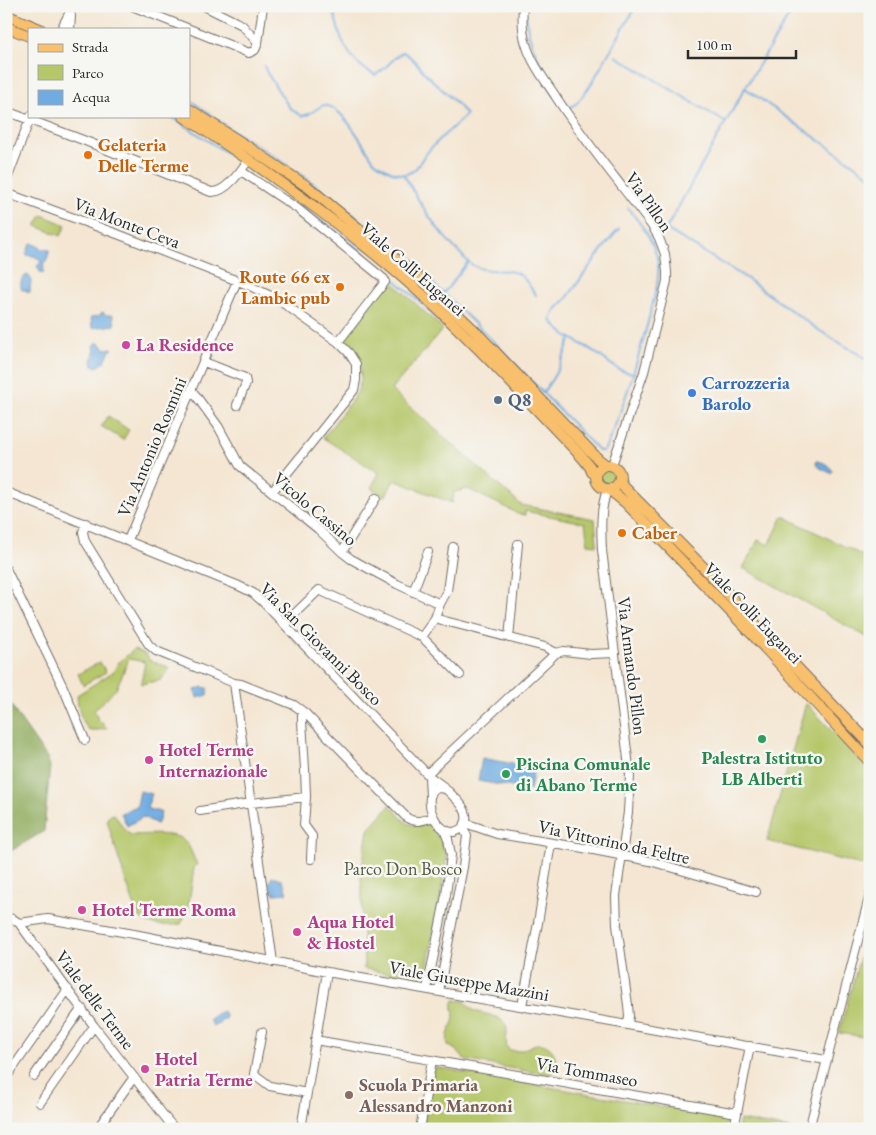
<svg xmlns="http://www.w3.org/2000/svg" width="876" height="1135" viewBox="0 0 876 1135" font-family="'EB Garamond',serif">
<rect width="100%" height="100%" fill="#f6f6f2"/>
<filter id="ink" filterUnits="userSpaceOnUse"><feTurbulence type="fractalNoise" baseFrequency=".02" numOctaves="2"/><feDisplacementMap in="SourceGraphic" scale="10" xChannelSelector="R" yChannelSelector="G"/><feConvolveMatrix kernelMatrix="1 2 1 2 8 2 1 2 1" color-interpolation-filters="sRGB"/></filter>
<filter id="wash" filterUnits="userSpaceOnUse"><feTurbulence type="fractalNoise" baseFrequency=".0096" numOctaves="4" result="noise"/><feDisplacementMap in="SourceGraphic" scale="20" xChannelSelector="R" yChannelSelector="G"/><feGaussianBlur stdDeviation="1.12" result="paint"/><feColorMatrix in="noise" values="0 0 0 0 0 0 0 0 0 0 0 0 0 0 0 0 0 1.4 0 .05"/><feComposite in="paint" operator="in"/></filter>
<g filter="url(#wash)">
<rect width="100%" height="100%" fill="#f4e6d2"/>
<!-- green -->
<path fill="#b6c76a" stroke="#70794a" d="M42 215 66 225 61 236 36 226Z
M390 280 443 329 391 390 521 505 595 519 597 545 588 544 585 523 525 511V515L517 514 511 510 468 489 454 492 452 503 394 480 385 497 371 488 379 473 323 438 357 393 361 380 360 363 352 350 343 342Z
M108 416 129 430 123 440 101 426Z
M600 477a8 8 0 1 1 16 0a8 8 0 1 1-16 0Z
M783 516 870 559V639L743 568 758 540 769 545Z
M135 649 147 655 149 660 170 668 161 680 141 684 145 662 129 659 116 689 94 711 98 719 107 728 99 730H89C80 720 78 707 77 695L113 672 119 662Z
M100 662 106 672 83 685 78 674Z
M806 703 870 772V863L869 867 767 841Z
M390 805C408 825 406 828 433 823 439 829 445 834 446 842 448 855 445 868 443 880 439 910 432 939 427 968L422 977 416 978 364 969 361 874 368 830Z
M114 814C120 821 122 830 131 835 145 835 177 831 186 842 191 848 193 858 197 864L194 868 188 910 181 924C172 926 151 926 143 921 135 916 111 834 107 820L108 816Z
M870 921V1038L839 1033Z
M454 1000 465 1001C467 1004 470 1008 473 1010 483 1015 499 1014 505 1024 509 1030 505 1040 507 1048 522 1057 529 1042 542 1044 555 1047 561 1064 552 1074H542L465 1060 457 1051 448 1045C445 1034 453 1027 454 1017 454 1010 451 1006 454 1000Z
M434 1067 728 1118 725 1129H423Z
M740 1120 791 1129H738Z"/>
<!-- forest -->
<path fill="#90ac5e" stroke="#5e6c44" d="M6 696 19 718 48 759 50 766 44 831 6 854Z"/>
<!-- water -->
<path fill="#70ace1" stroke="#4e6c86" d="M32 243 43 249 50 250 46 262 43 263 44 266 43 274 40 272 37 266 41 262 40 260 34 256 26 255 30 244Z
M28 275 31 279C31 284 30 287 30 292L28 293 26 290H22C19 284 21 277 28 275Z
M102 312 104 313 105 315H113L115 325 92 328 91 317 99 316Z
M96 343H99L106 349 111 348 113 349 109 352C107 358 103 365 97 367L93 365 92 361 94 355H93L95 351 94 346Z
M816 461C822 461 829 465 832 470V472L830 473C824 469 816 468 816 461Z
M202 687 208 688V695L197 698 195 690Z
M482 758 534 768 530 790 478 781Z
M140 791 152 794 147 807 148 809 160 812 161 813 158 823 157 824 143 817 127 826 121 813 137 806Z
M272 877H278L279 879H281L285 885V888L288 893 274 894 269 884Z
M223 1011 226 1016 225 1019H222L218 1025 213 1026 209 1020 216 1014Z"/>
<g fill="none" stroke-linecap="round" stroke-linejoin="round">
<!-- stream -->
<path stroke="#70ace1" stroke-width="2" d="M795 6 745 88 666 229 746 278 817 329 870 361
M526 14C527 47 546 73 563 100
M616 56 725 122
M264 66 267 73 289 107 294 111 302 116 309 114 323 105C324 105 331 107 331 107 347 115 364 146 374 161 382 167 399 178 409 173 415 171 419 165 422 159 434 142 451 130 466 115 454 98 437 86 423 71 417 64 412 56 403 52 392 58 386 70 375 75 346 61 338 35 333 6
M745 88 870 176
M189 99 230 129 272 155 313 183 344 207 395 249 443 293 490 338 599 451H602L605 449C624 408 636 365 648 322 652 303 660 284 658 265 656 242 641 224 628 208
M565 104 571 107 577 103 590 86 636 6
M170 116 239 161
M247 167 284 193 358 248 419 301 448 328
M404 175C420 203 436 231 460 253 464 258 469 263 474 266 488 274 508 267 519 274 526 278 531 289 536 295
M619 229C600 250 584 275 567 298 561 305 553 310 551 320 561 336 581 342 596 353 608 361 618 373 634 373
M443 293C453 284 459 272 468 262
M542 393C556 377 563 358 571 338
M860 947 870 911"/>
</g>
</g>
<g filter="url(#ink)">
<g fill="none" stroke-linecap="round" stroke-linejoin="round">
<defs>
<path id="minor" d="M132 6 249 53 255 50 258 43 242 25 204 6
M523 6C522 19 522 32 526 44 532 64 545 80 556 97 585 142 620 183 652 226L659 238 665 254 667 272V281L644 372 612 465
M61 29 73 6
M70 29 71 16
M258 43 263 6
M6 111 83 140 211 192C226 193 241 171 249 159
M241 171 298 209 384 279 385 282 338 342
M6 182 31 116
M6 193 120 235 248 285 277 299 338 342 349 353 356 364V380L354 390 272 492
M204 362 245 378 246 383 237 405
M191 392 194 393 218 426 240 466 318 529 342 552 351 559 397 584 440 604
M607 490C600 510 601 529 602 550L630 775 628 812 616 896 617 925 628 1005 629 1016 628 1025
M6 492 239 586 253 593 263 602 429 776
M86 523 83 532 85 541 149 645 156 651 166 655 234 683 241 684 294 705 305 713 407 818C417 824 423 820 434 817
M128 540 237 281
M342 552 376 498
M6 569 63 687 85 740
M413 592 428 552
M435 618 445 621 545 647 556 653
M284 624 319 590 422 637 460 675
M422 637 435 618 440 604 447 591 453 547
M509 638 518 544
M234 683 273 962
M305 713 302 716V721L305 769 306 797 304 825 312 836 311 859
M427 774 556 653 564 651 591 654 615 653
M436 788C439 788 441 788 444 789 447 789 450 793 453 796 461 803 471 815 464 826 462 829 457 831 454 832 435 833 421 797 436 788Z
M430 796 429 776 444 787
M200 811 251 803 306 797
M465 823 497 834 578 847 650 861 756 892
M6 918 13 919 19 923 94 1026 168 1121 175 1129
M19 923 48 919 134 934 327 972 826 1060
M427 989 446 895 451 855 448 839 445 831
M439 991 463 867 467 836 463 827
M522 1006 538 923 551 843
M262 1032 254 1074 270 1086 307 1093
M315 1040 737 1113
M34 1076 82 1008
M6 1078 68 989
M40 1103 94 1026
M97 1129 134 1077
M301 1129 327 972
M420 1129 432 1060
M734 1129 750 1046
M809 1129 870 894"/>
<path id="major" d="M6 15 40 29
M6 27 29 36
M189 109 245 145 308 187 425 283 473 329 598 459 606 465
M183 116C265 169 344 225 417 290 475 342 528 401 582 457L590 467 592 472 596 475
M596 477a12 12 0 1 1 24 0a12 12 0 1 1-24 0Z
M620 481 623 486 709 573 760 629 870 744
M610 490 626 503 753 635 870 762"/>
</defs>
<!-- minor casing -->
<use href="#minor" stroke="#716c65" stroke-width="10"/>
<!-- major casing -->
<use href="#major" stroke="#716c65" stroke-width="12"/>
<!-- minor -->
<use href="#minor" stroke="#fff" stroke-width="8"/>
<!-- major -->
<use href="#major" stroke="#f8bf6c" stroke-width="10"/>
</g>
</g>
<!-- markers -->
<g fill="#e8710a" stroke="#f6f6f2" stroke-width="2">
<circle cx="88" cy="155" r="5"/>
<circle cx="340" cy="287" r="5"/>
<circle cx="622" cy="533" r="5"/>
</g>
<g fill="#d1479c" stroke="#f6f6f2" stroke-width="2">
<circle cx="126" cy="345" r="5"/>
<circle cx="149" cy="760" r="5"/>
<circle cx="82" cy="910" r="5"/>
<circle cx="297" cy="932" r="5"/>
<circle cx="145" cy="1069" r="5"/>
</g>
<circle fill="#3f7fe0" stroke="#f6f6f2" stroke-width="2" cx="692" cy="393" r="5"/>
<circle fill="#5c6f8a" stroke="#f6f6f2" stroke-width="2" cx="498" cy="400" r="5"/>
<g fill="#2e9e5b" stroke="#f6f6f2" stroke-width="2">
<circle cx="762" cy="739" r="5"/>
<circle cx="506" cy="774" r="5"/>
</g>
<circle fill="#8d6e63" stroke="#f6f6f2" stroke-width="2" cx="349" cy="1095" r="5"/>
<g text-anchor="middle" stroke-width="5" stroke-linejoin="round" paint-order="stroke">
<!-- food labels -->
<g font-size="18" font-weight="bold" fill="#c56008" stroke="#f6f6f2" text-anchor="start">
<text x="98" y="151">Gelateria<tspan x="98" dy="21">Delle Terme</tspan></text>
<text x="330" y="283" text-anchor="end">Route 66 ex<tspan x="330" dy="21">Lambic pub</tspan></text>
<text x="632" y="539">Caber</text>
</g>
<!-- street labels -->
<g font-size="18" fill="#2b2b2b" stroke="#f6f6f2">
<text transform="translate(649 202) rotate(55)" y="6">Via Pillon</text>
<text transform="translate(127 223) rotate(21)" y="6">Via Monte Ceva</text>
<text transform="translate(413 269) rotate(41)" y="6">Viale Colli Euganei</text>
<text transform="translate(152 447) rotate(-67)" y="6">Via Antonio Rosmini</text>
<text transform="translate(315 509) rotate(40)" y="6">Vicolo Cassino</text>
<text transform="translate(753 613) rotate(46)" y="6">Viale Colli Euganei</text>
<text transform="translate(321 644) rotate(45)" y="6">Via San Giovanni Bosco</text>
<text transform="translate(632 666) rotate(83)" y="6">Via Armando Pillon</text>
<text transform="translate(614 842) rotate(12)" y="6">Via Vittorino da Feltre</text>
<text transform="translate(469 981) rotate(10)" y="6">Viale Giuseppe Mazzini</text>
<text transform="translate(95 1000) rotate(53)" y="6">Viale delle Terme</text>
<text transform="translate(587 1072) rotate(10)" y="6">Via Tommaseo</text>
</g>
<!-- hotel labels -->
<g font-size="18" font-weight="bold" fill="#b23c85" stroke="#f6f6f2" text-anchor="start">
<text x="136" y="351">La Residence</text>
<text x="159" y="756">Hotel Terme<tspan x="159" dy="21">Internazionale</tspan></text>
<text x="92" y="916">Hotel Terme Roma</text>
<text x="307" y="928">Aqua Hotel<tspan x="307" dy="21">&amp; Hostel</tspan></text>
<text x="155" y="1065">Hotel<tspan x="155" dy="21">Patria Terme</tspan></text>
</g>
<!-- shop labels -->
<g font-size="18" font-weight="bold" fill="#366cbe" stroke="#f6f6f2" text-anchor="start">
<text x="702" y="389">Carrozzeria<tspan x="702" dy="21">Barolo</tspan></text>
</g>
<!-- service labels -->
<g font-size="18" font-weight="bold" fill="#4e5e75" stroke="#f6f6f2" text-anchor="start">
<text x="508" y="406">Q8</text>
</g>
<!-- leisure labels -->
<g font-size="18" font-weight="bold" fill="#27864d" stroke="#f6f6f2">
<text x="762" y="764">Palestra Istituto<tspan x="762" dy="21">LB Alberti</tspan></text>
<text x="516" y="770" text-anchor="start">Piscina Comunale<tspan x="516" dy="21">di Abano Terme</tspan></text>
</g>
<!-- park labels -->
<g font-size="18" fill="#555a3e" stroke="#f6f6f2">
<text x="403" y="875">Parco Don Bosco</text>
</g>
<!-- education labels -->
<g font-size="18" font-weight="bold" fill="#785e54" stroke="#f6f6f2" text-anchor="start">
<text x="359" y="1091">Scuola Primaria<tspan x="359" dy="21">Alessandro Manzoni</tspan></text>
</g>
</g>
<!-- margin -->
<rect width="876" height="1135" fill="none" stroke="#f6f6f2" stroke-width="25"/>
<!-- legend -->
<rect x="28" y="28" width="162" height="90" fill="#f6f6f2" stroke="#a5a5a2"/>
<rect x="38" y="44" width="25" height="8" fill="#f8bf6c" stroke="#a5a5a2"/>
<text x="72" y="52" font-size="15" fill="#2b2b2b">Strada</text>
<rect x="38" y="65" width="25" height="15" fill="#b6c76a" stroke="#a5a5a2"/>
<text x="72" y="78" font-size="15" fill="#2b2b2b">Parco</text>
<rect x="38" y="90" width="25" height="15" fill="#70ace1" stroke="#a5a5a2"/>
<text x="72" y="102" font-size="15" fill="#2b2b2b">Acqua</text>
<!-- scale -->
<path d="M688 50v8h108v-8" fill="none" stroke="#2b2b2b" stroke-width="2.5"/>
<text x="696" y="50" font-size="15" fill="#2b2b2b" stroke="#f6f6f2" stroke-width="4" paint-order="stroke">100 m</text>
</svg>
